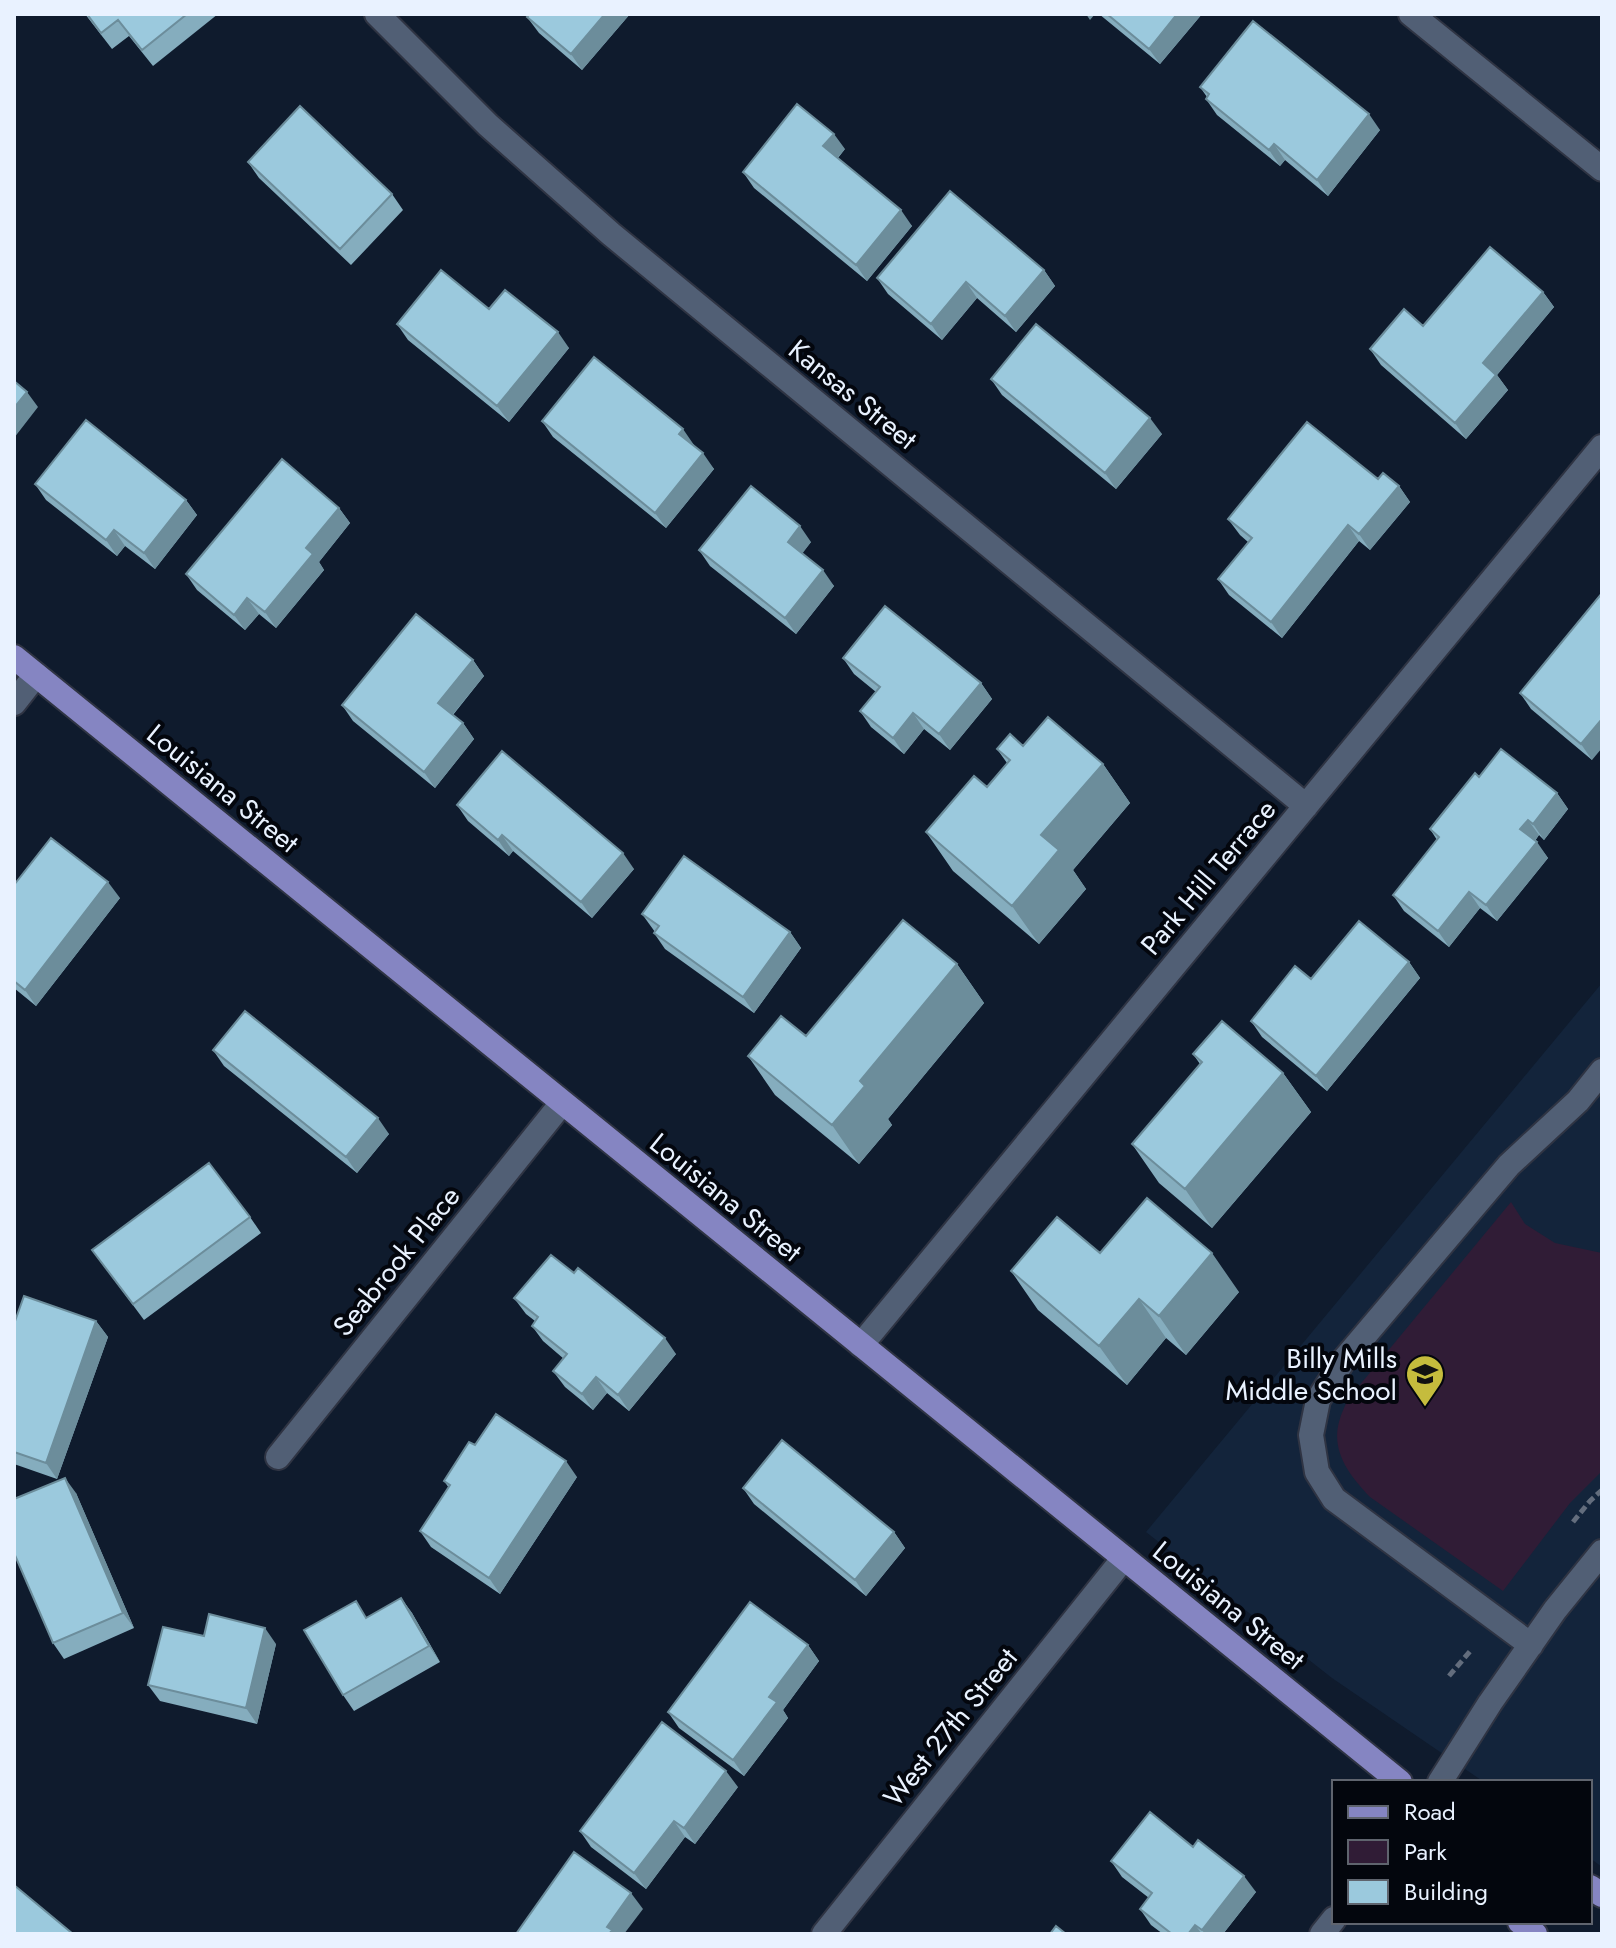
<svg xmlns="http://www.w3.org/2000/svg" width="1616" height="1948" viewBox="0 0 1616 1948" font-family="Jost,sans-serif">
<rect width="100%" height="100%" fill="#0f1b2d"/>
<!-- built -->
<path fill="#13243b" d="M1602 983V1867L1590 1858V1782H1484L1332 1678 1146 1532Z"/>
<!-- green -->
<path fill="#301c36" d="M1511 1202 1525 1224 1555 1243 1602 1253V1471L1570 1503 1503 1591 1370 1497C1350 1476 1331 1452 1339 1422 1341 1414 1345 1405 1349 1398Z"/>
<g fill="none" stroke-linecap="round" stroke-linejoin="round">
<defs>
<path id="minor" d="M377 14 488 125 611 234 1306 806
M1411 14 1602 169
M14 703 36 675
M861 1345 1602 447
M278 1457 562 1103
M1531 1645 1334 1499 1317 1472 1311 1435 1318 1400 1343 1361 1509 1165 1578 1101 1602 1071
M1440 1782 1490 1703 1555 1610 1602 1552
M824 1934 1124 1558
M1322 1934 1334 1919"/>
<path id="major" d="M14 657 1400 1782
M1590 1887 1602 1895
M1520 1922 1535 1934"/>
</defs>
<!-- minor casing -->
<use href="#minor" stroke="#2f3443" stroke-width="28"/>
<!-- major casing -->
<use href="#major" stroke="#2f3443" stroke-width="28"/>
<!-- path -->
<path stroke="#636d7d" stroke-width="5" stroke-dasharray="8 4" stroke-linecap="butt" d="M1573 1522 1590 1501 1602 1490
M1449 1676 1472 1649"/>
<!-- minor -->
<use href="#minor" stroke="#515f75" stroke-width="24"/>
<!-- major -->
<use href="#major" stroke="#8585c2" stroke-width="24"/>
</g>
<!-- wall -->
<path fill="#85adbe" d="M85 14H218L153 66 129 36 112 49Z
M630 14 582 70 539 33 527 17Z
M1099 14H1202L1160 64Z
M1200 87 1380 130 1328 196 1285 160 1280 166 1217 115 1206 99 1207 97Z
M845 149 838 158 912 226 867 281 754 188 743 172Z
M248 162 392 194 403 210 351 265 259 178Z
M1044 270 1055 286 1016 332 977 298 942 340 888 294 877 278Z
M1543 292 1554 307 1497 375 1508 390 1466 439 1381 365 1370 349 1423 326Z
M489 309 569 348 509 422 408 340 397 324Z
M991 379 1162 434 1116 489 1002 395Z
M542 421 694 445V446L714 469 666 528 553 437Z
M1378 479 1399 486 1410 502 1370 550 1359 541 1282 638 1229 595 1218 579 1248 542 1240 535 1228 519Z
M35 484 186 500 197 515 155 569 125 546 117 556 46 500Z
M339 508 350 523 319 562 324 570 276 628 259 614 245 630 197 590 186 574Z
M811 542 802 553 834 586 796 634 710 566 699 550Z
M1602 593 1592 760 1531 709 1520 693Z
M843 658 981 683 992 699 950 750 924 729 904 754 871 727 860 711 876 692 854 674Z
M473 660 484 676 453 715 463 723 474 739 435 788 353 721 342 705Z
M1023 746 1103 764 1130 803 1073 870 1086 889 1039 944 953 871 926 832 987 787 1007 763 997 749Z
M1479 777 1557 793 1568 809 1544 840 1539 835 1535 841 1548 858 1497 921 1480 908 1449 947 1404 911 1393 895 1437 840 1430 829Z
M457 805 634 869 592 918 513 851 509 856 468 821Z
M14 885 120 898 36 1006 14 988Z
M642 914 790 932 801 948 754 1013 665 949 654 933 655 932Z
M1409 962 1420 978 1327 1091 1262 1037 1251 1021 1311 979Z
M957 964 984 1003 888 1119 892 1125 859 1164 775 1095 748 1056 806 1036Z
M213 1050 389 1134 357 1173 224 1066Z
M1193 1054 1283 1073 1311 1112 1212 1228 1159 1183 1132 1144 1200 1064Z
M250 1217 261 1233 144 1320 92 1250Z
M1100 1253 1239 1292 1186 1355 1166 1338 1127 1385 1038 1310 1011 1271Z
M514 1298 676 1354 629 1411 607 1393 593 1410 565 1387 553 1371 564 1359 543 1341 532 1326 535 1321 526 1314Z
M96 1321 108 1337 57 1479 14 1464V1324Z
M577 1477 500 1594 431 1547 420 1531 449 1488 444 1481Z
M743 1488 894 1532 905 1548 866 1596 754 1504Z
M76 1493 134 1628 64 1659 53 1643 15 1555 14 1556V1499Z
M401 1598 412 1613 440 1662 354 1711 343 1695Z
M276 1644 257 1724 160 1701 148 1685Z
M808 1645 819 1661 783 1710 788 1718 744 1776 679 1728 668 1712Z
M738 1787 695 1844 685 1837 646 1889 591 1847 580 1831Z
M1193 1847 1256 1892 1223 1934H1163L1151 1925 1140 1909 1149 1898 1122 1877 1111 1861Z"/>
<!-- shaded-wall -->
<path fill="#6c8d9b" d="M605 14H630L582 70 571 54Z
M1086 14H1095L1090 20Z
M1177 14H1202L1160 64 1149 49Z
M1369 114 1380 130 1328 196 1317 180Z
M834 134 845 149 834 162 823 146Z
M1274 144 1285 160 1280 166 1269 150Z
M901 210 912 226 867 281 856 265Z
M1044 270 1055 286 1016 332 1005 316Z
M966 282 977 298 942 340 931 324Z
M1543 292 1554 307 1497 375 1508 390 1466 439 1455 423 1483 363Z
M558 332 569 348 509 422 497 406Z
M27 392 38 407 14 438V408Z
M1150 418 1162 434 1116 489 1105 473Z
M683 429 694 445 690 450 679 434Z
M703 453 714 469 666 528 655 513Z
M1399 486 1410 502 1370 550 1359 534Z
M186 500 197 515 155 569 144 553Z
M339 508 350 523 319 562 324 570 276 628 265 612 306 548Z
M1348 525 1359 541 1282 638 1271 622Z
M800 526 811 542 799 558 788 542Z
M114 530 125 546 117 556 106 540Z
M823 570 834 586 796 634 785 618Z
M247 598 259 614 245 630 234 615Z
M473 660 484 676 449 719 438 703Z
M981 683 992 699 950 750 939 734Z
M913 713 924 729 904 754 893 738Z
M1602 719V748L1592 760 1581 744Z
M463 723 474 739 435 788 424 772Z
M1103 764 1130 803 1073 870 1086 889 1039 944 1012 906 1041 835Z
M1557 793 1568 809 1544 840 1533 824Z
M1528 820 1539 835 1531 845 1520 829Z
M502 835 513 851 509 856 498 840Z
M1537 842 1548 858 1497 921 1486 905Z
M623 853 634 869 592 918 581 902Z
M108 882 120 898 36 1006 25 990Z
M1469 892 1480 908 1449 947 1438 931Z
M790 932 801 948 754 1013 743 997Z
M1409 962 1420 978 1327 1091 1316 1076Z
M957 964 984 1003 888 1119 892 1125 859 1164 832 1125 860 1081Z
M1283 1073 1311 1112 1212 1228 1185 1189Z
M378 1118 389 1134 357 1173 346 1157Z
M1212 1253 1239 1292 1186 1355 1159 1316Z
M1139 1299 1166 1338 1127 1385 1099 1346Z
M96 1321 108 1337 57 1479 46 1463Z
M665 1338 676 1354 629 1411 618 1395Z
M596 1377 607 1393 593 1410 582 1394Z
M566 1461 577 1477 500 1594 489 1578Z
M65 1478 76 1493 134 1628 123 1613Z
M894 1532 905 1548 866 1596 855 1580Z
M401 1598 412 1613 440 1662 429 1646Z
M265 1628 276 1644 257 1724 246 1708Z
M808 1645 819 1661 783 1710 788 1718 744 1776 733 1760 769 1697Z
M726 1771 738 1787 695 1844 684 1828Z
M674 1821 685 1837 646 1889 634 1873Z
M1244 1876 1256 1892 1223 1934H1205L1202 1930Z
M631 1893 643 1909 624 1934H609L607 1927Z
M1195 1925 1202 1934H1188Z"/>
<!-- building -->
<path fill="#9bc9dd" stroke="#6c8d9b" stroke-width="2" d="M87 14H187L142 50 118 20 101 33Z
M530 14H605L571 54 527 17Z
M1107 14H1177L1149 49Z
M1253 21 1369 114 1317 180 1274 144 1269 150 1206 99 1209 94 1200 87Z
M797 104 834 134 823 146 901 210 856 265 743 172Z
M300 106 392 194 340 249 248 162Z
M950 191 1044 270 1005 316 966 282 931 324 877 278Z
M1490 247 1543 292 1483 363 1496 375 1455 423 1370 349 1404 309 1423 326Z
M441 270 489 309 505 290 558 332 497 406 397 324Z
M1036 324 1150 418 1105 473 991 379Z
M594 357 683 429 679 434 703 453 655 513 542 421Z
M14 381 27 392 14 408Z
M86 420 186 500 144 553 114 530 106 540 35 484Z
M1307 422 1378 479 1383 473 1399 486 1359 534 1348 525 1271 622 1218 579 1252 538 1228 519Z
M282 459 339 508 306 548 313 554 265 612 247 598 234 615 186 574Z
M751 486 800 526 788 542 823 570 785 618 699 550Z
M1602 593V719L1581 744 1520 693Z
M885 606 981 683 939 734 913 713 893 738 860 711 880 687 843 658Z
M416 614 473 660 438 703 463 723 424 772 342 705Z
M1048 717 1103 764 1041 835 1059 850 1012 906 926 832 974 776 987 787 1010 760 997 749 1010 734 1023 746Z
M1501 749 1557 793 1533 824 1528 820 1520 829 1537 842 1486 905 1469 892 1438 931 1393 895 1439 837 1430 829 1475 773 1479 777Z
M502 751 623 853 581 902 502 835 498 840 457 805Z
M51 838 108 882 25 990 14 981V885Z
M684 856 790 932 743 997 654 933 659 926 642 914Z
M903 920 957 964 860 1081 865 1086 832 1125 748 1056 781 1016 806 1036Z
M1359 921 1409 962 1316 1076 1251 1021 1295 966 1311 979Z
M245 1011 378 1118 346 1157 213 1050Z
M1222 1021 1283 1073 1185 1189 1132 1144 1202 1062 1193 1054Z
M209 1163 250 1217 133 1304 92 1250Z
M1147 1198 1212 1253 1159 1316 1139 1299 1099 1346 1011 1271 1057 1217 1100 1253Z
M551 1255 574 1273 578 1268 665 1338 618 1395 596 1377 582 1394 553 1371 567 1354 532 1326 538 1317 514 1298Z
M24 1296 96 1321 46 1463 14 1452V1324Z
M496 1414 566 1461 489 1578 420 1531 450 1485 444 1481 469 1442 475 1445Z
M782 1440 894 1532 855 1580 743 1488Z
M65 1478 123 1613 53 1643 14 1553V1499Z
M401 1598 429 1646 343 1695 304 1630 356 1601 366 1618Z
M750 1602 808 1645 769 1697 777 1702 733 1760 668 1712Z
M209 1614 265 1628 246 1708 148 1685 163 1627 204 1636Z
M662 1722 726 1771 684 1828 674 1821 634 1873 580 1831Z
M1150 1812 1193 1847 1198 1840 1244 1876 1202 1930 1195 1925 1188 1934H1172L1140 1909 1152 1893 1111 1861Z
M574 1852 631 1893 607 1927 612 1930 609 1934H516Z
M14 1885 73 1934H14Z
M1056 1926 1066 1934H1050Z"/>
<!-- icons -->
<defs>
<symbol id="school-pin" viewBox="-11 -11 22 30"><path d="M0 17L-7.5 6A9.5 9.5 0 1 1 7.5 6Z" fill="#c5bc3d" stroke="#03060d"/><path d="M0-5L7-2L0 1L-7-2ZM-4 1L0 2.5L4 1V4Q0 6-4 4Z" fill="#111"/></symbol>
</defs>
<g fill-rule="evenodd">
<use href="#school-pin" x="1403" y="1352" width="44" height="60"/>
</g>
<g text-anchor="middle" stroke-width="8" stroke-linejoin="round" paint-order="stroke">
<!-- street labels -->
<g font-size="28" fill="#e9f2ff" stroke="#03060d">
<text transform="translate(853 394) rotate(39)" y="10">Kansas Street</text>
<text transform="translate(223 788) rotate(39)" y="10">Louisiana Street</text>
<text transform="translate(1208 877) rotate(-50)" y="10">Park Hill Terrace</text>
<text transform="translate(726 1197) rotate(39)" y="10">Louisiana Street</text>
<text transform="translate(396 1261) rotate(-51)" y="10">Seabrook Place</text>
<text transform="translate(1229 1605) rotate(39)" y="10">Louisiana Street</text>
<text transform="translate(950 1727) rotate(-51)" y="10">West 27th Street</text>
</g>
<!-- poi labels -->
<g font-size="28" fill="#e9f2ff" stroke="#03060d" text-anchor="end">
<text x="1397" y="1368">Billy Mills<tspan x="1397" dy="32">Middle School</tspan></text>
</g>
</g>
<!-- border -->
<rect width="1616" height="1948" fill="none" stroke="#e9f2ff" stroke-width="32"/>
<!-- legend -->
<rect x="1332" y="1780" width="260" height="144" fill="#03060d" stroke="#5f646e" stroke-width="2"/>
<rect x="1348" y="1806" width="40" height="12" fill="#8585c2" stroke="#5f646e" stroke-width="2"/>
<text x="1404" y="1820" font-size="24" fill="#e9f2ff">Road</text>
<rect x="1348" y="1840" width="40" height="24" fill="#301c36" stroke="#5f646e" stroke-width="2"/>
<text x="1404" y="1860" font-size="24" fill="#e9f2ff">Park</text>
<rect x="1348" y="1880" width="40" height="24" fill="#9bc9dd" stroke="#5f646e" stroke-width="2"/>
<text x="1404" y="1900" font-size="24" fill="#e9f2ff">Building</text>
</svg>
